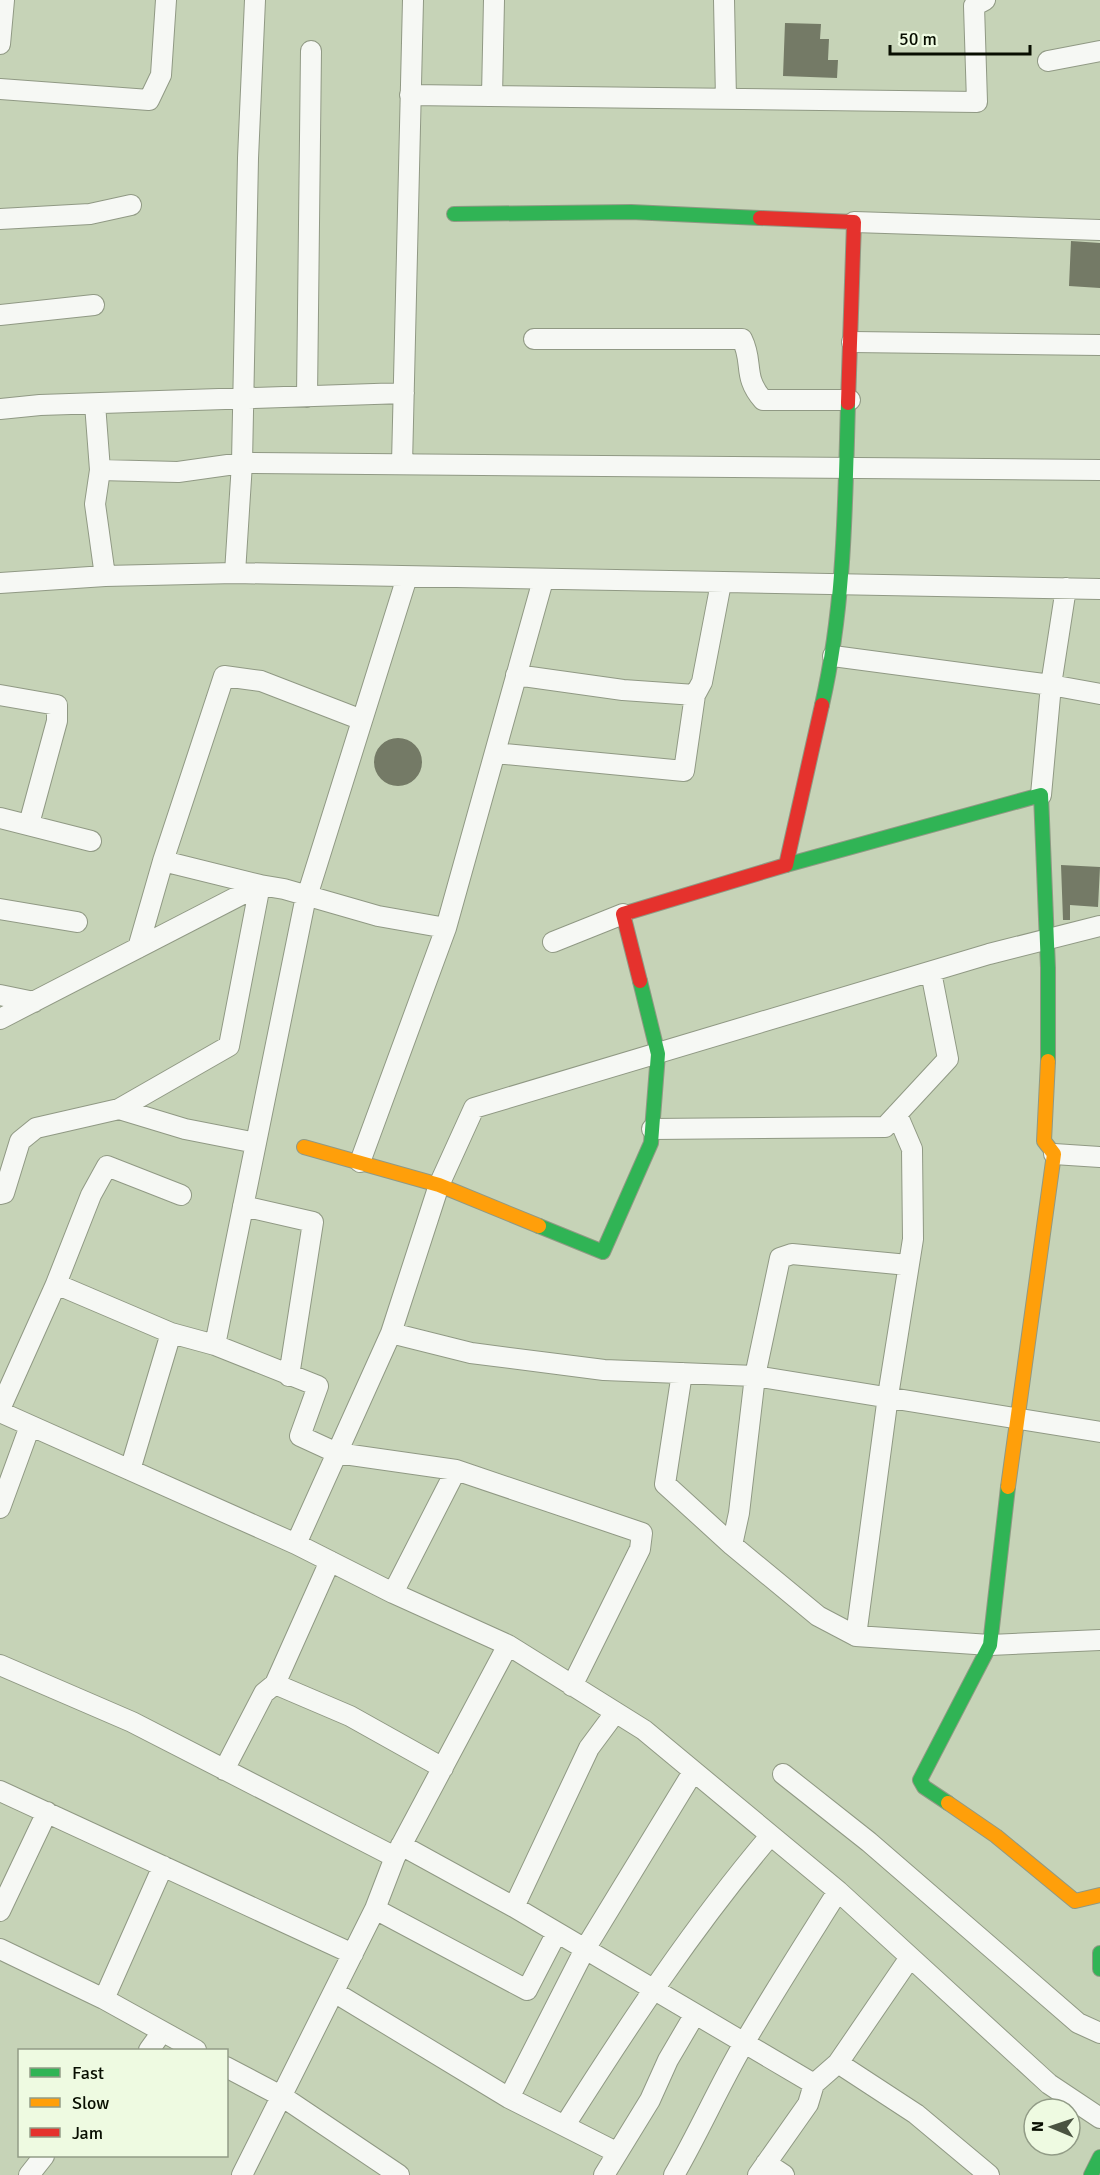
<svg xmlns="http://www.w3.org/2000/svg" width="1100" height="2175" viewBox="0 0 1100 2175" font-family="Signika,sans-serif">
<rect width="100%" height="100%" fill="#c6d3b7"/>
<!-- building -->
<path fill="#747a66" d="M785 23 821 24 820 39H829L828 60H838L837 78 783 76Z
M1071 241 1100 243V288L1069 286Z
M374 762a24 24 0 1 1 48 0a24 24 0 1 1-48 0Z
M1061 865 1100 867 1098 907 1070 905V920H1063Z"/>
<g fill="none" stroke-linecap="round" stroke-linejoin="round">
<defs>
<path id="street" d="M724 0 726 99
M0 44 4 0
M1048 61 1100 51
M0 89 149 100 161 75 166 0
M410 95 977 102 974 6 985 0
M492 96 494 0
M0 219 90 214 131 205
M854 222 1100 230
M0 315 94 305
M534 339H742C754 363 742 376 763 400H850
M852 342 1100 345
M307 397 311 51
M95 404 100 470 95 504 105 576
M0 409 40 405 404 393
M402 464 413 0
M100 470 178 472 242 463 248 158 255 0
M235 573 242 463 1100 470
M0 583 105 576 235 573 1100 589
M833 656 1051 685 1100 694
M516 675 623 690 695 695
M0 695 57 705V721L29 824
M495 753 684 771 695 695 702 682 721 583
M1041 795 1051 685 1066 588
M0 818 91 841
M0 909 77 922
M553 942 623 914
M138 948 163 861 224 676 261 681 362 720
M0 995 34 1002
M0 1019 260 885 284 889 378 916 446 928
M119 1109 185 1129 256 1143
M897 1114 912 1149 913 1239 888 1396 856 1636 990 1645 1100 1640
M652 1129 885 1127 948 1059 931 972
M1054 1154 1100 1157
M360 1162 446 928 543 580
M0 1194 4 1193 20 1141 36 1128 119 1109 229 1046 260 885 163 861
M243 1206 313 1222 289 1376
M56 1284 91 1195 107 1166 181 1195
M391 1333 471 1353 604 1370 755 1376 1100 1432
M215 1345 318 1386 300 1436 337 1453 456 1470 642 1533 640 1549 572 1686
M682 1373 665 1484 732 1545 818 1616 856 1636
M0 1409 56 1284 171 1333
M0 1412 296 1544 393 1593 508 1645 395 1857 375 1909 242 2175
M130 1470 171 1333 215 1345 304 906 407 577
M0 1508 30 1426
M296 1544 391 1333 439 1185 474 1108 989 954 1100 926
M732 1545 739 1513 755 1376 780 1258 792 1254 908 1265
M393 1593 456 1470
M508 1645 644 1730 838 1891 1049 2084 1100 2118
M0 1665 132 1722 395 1857
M275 1684 350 1716 443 1768
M224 1770 264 1693 275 1684 330 1561
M783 1774 869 1842 1078 2023 1100 2033
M0 1791 353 1954
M401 1845 514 1907 814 2084 838 2063 916 2114 989 2175
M514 1907 589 1748 615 1713
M375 1909 527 1990 556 1934
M0 1911 47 1812
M0 1949 104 1999 196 2050
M334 1992 509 2098 616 2152
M104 1999 163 1866
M149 2050 162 2032
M838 2063 909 1959
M226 2067 283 2097 399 2175
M509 2098 585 1949 693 1772
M565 2125C629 2024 693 1927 770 1836
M766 2163 784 2175
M29 2175 44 2156
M604 2175 650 2100 668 2060 695 2014
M674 2175C699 2132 718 2088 743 2045 773 1993 806 1942 838 1891
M758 2175 808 2104 814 2084"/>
<path id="fast" d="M454 214 631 212 760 218
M822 705C845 604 845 506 848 403
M786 865 1041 795 1048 968V1061
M539 1226 603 1252 651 1143 658 1054 640 981
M948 1803 924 1787 920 1780 990 1645 1008 1487
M1100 1953V1969
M1091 2175 1100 2157"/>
<path id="slow" d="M304 1147 439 1185 539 1226
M1008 1487 1054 1154 1044 1141 1048 1061
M948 1803 996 1836 1075 1901 1100 1895"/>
<path id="jam" d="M760 218 854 222 848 403
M640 981 623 914 786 865 822 705"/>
</defs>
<!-- street casing -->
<use href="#street" stroke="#909984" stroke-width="22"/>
<!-- fast casing -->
<use href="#fast" stroke="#909984" stroke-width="16"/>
<!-- slow casing -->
<use href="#slow" stroke="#909984" stroke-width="16"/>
<!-- jam casing -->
<use href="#jam" stroke="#909984" stroke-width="16"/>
<!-- street -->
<use href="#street" stroke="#f6f8f4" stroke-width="20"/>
<!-- fast -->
<use href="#fast" stroke="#30b455" stroke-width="14"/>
<!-- slow -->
<use href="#slow" stroke="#ff9f0a" stroke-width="14"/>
<!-- jam -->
<use href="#jam" stroke="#e5322d" stroke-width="14"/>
</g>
<!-- legend -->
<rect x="18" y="2049" width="210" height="108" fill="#eefae1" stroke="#929c87" stroke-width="1.5"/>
<rect x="30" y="2068" width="30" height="9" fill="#30b455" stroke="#929c87" stroke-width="1.5"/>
<text x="72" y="2079" font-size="18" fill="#080e01">Fast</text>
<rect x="30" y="2098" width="30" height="9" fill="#ff9f0a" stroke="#929c87" stroke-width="1.5"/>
<text x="72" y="2109" font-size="18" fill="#080e01">Slow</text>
<rect x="30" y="2128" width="30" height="9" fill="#e5322d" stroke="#929c87" stroke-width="1.5"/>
<text x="72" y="2139" font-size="18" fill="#080e01">Jam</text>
<!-- north arrow -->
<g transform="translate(1052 2127) rotate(272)"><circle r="28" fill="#eefae1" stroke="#929c87" stroke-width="1.5"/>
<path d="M0-4.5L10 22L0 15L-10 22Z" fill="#4a5341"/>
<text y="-9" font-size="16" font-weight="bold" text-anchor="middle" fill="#080e01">N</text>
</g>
<!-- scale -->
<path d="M890 45v9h140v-9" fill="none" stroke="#080e01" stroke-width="3"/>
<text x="899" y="45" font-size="18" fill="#080e01" stroke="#eefae1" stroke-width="4.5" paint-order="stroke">50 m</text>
</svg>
